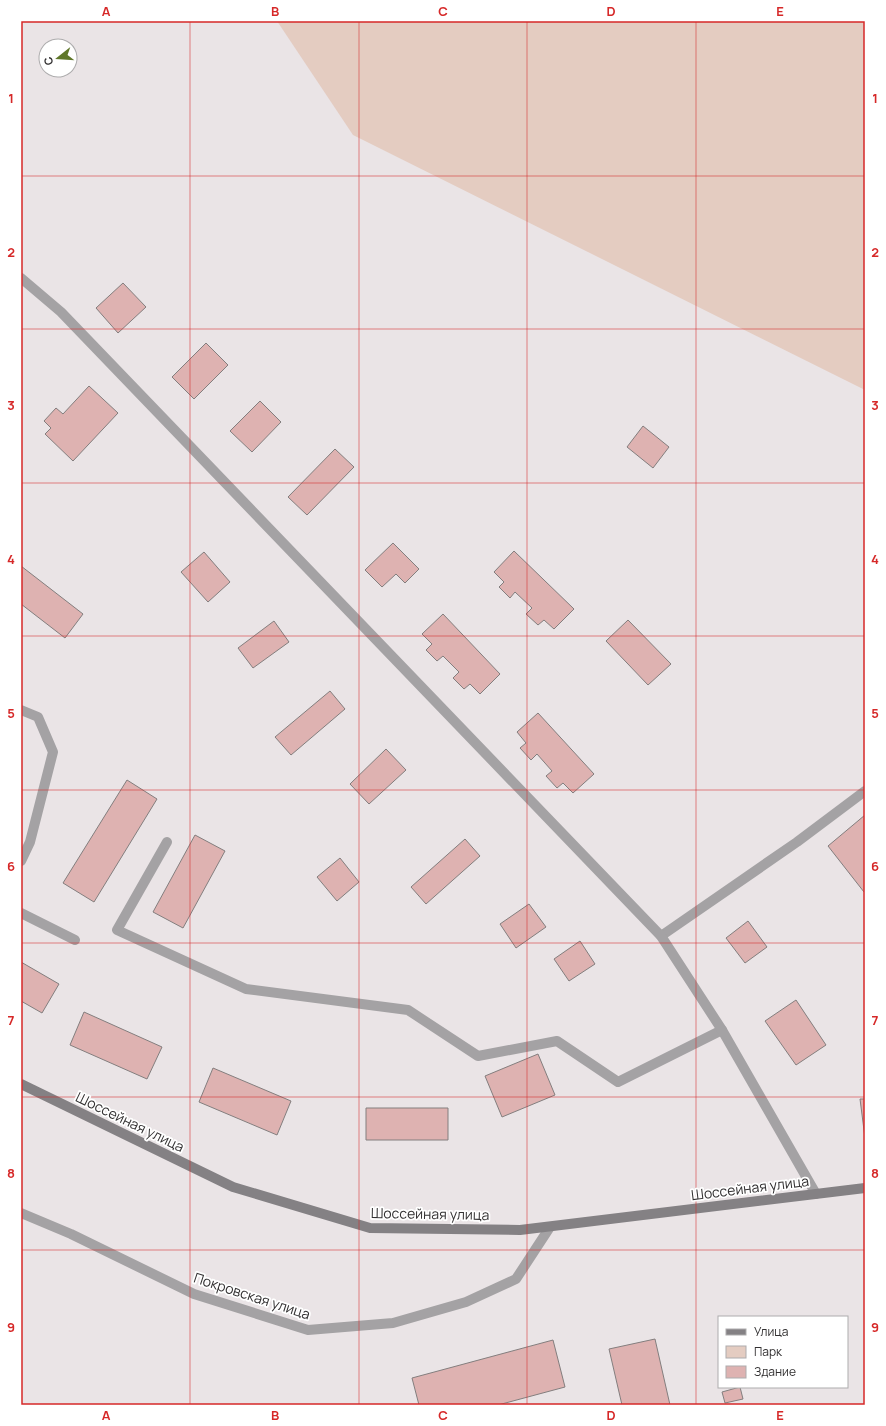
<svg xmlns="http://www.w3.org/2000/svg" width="886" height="1426" viewBox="0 0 886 1426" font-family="Manrope,sans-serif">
<rect width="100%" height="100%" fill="#eae4e6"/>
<!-- green -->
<path fill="#e4ccc1" d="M277 21H865V390L353 135Z"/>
<!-- building -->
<path fill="#deb2b1" stroke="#837e7e" d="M123 283 146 307 118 333 96 308Z
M206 343 228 365 194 399 172 377Z
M89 386 118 413 73 461 45 434 51 428 44 421 56 408 63 414Z
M260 401 281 422 252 452 230 431Z
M643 426 669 447 653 468 627 447Z
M335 449 354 467 307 515 288 497Z
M393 543 419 569 405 583 396 574 382 587 365 570Z
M514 551 574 609 554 629 544 620 538 625 526 614 532 608 515 592 510 598 499 587 504 582 494 572Z
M204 552 230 582 208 602 181 572Z
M21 566 83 614 65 638 21 604Z
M443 614 500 674 480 694 470 684 464 689 453 678 459 672 443 656 437 661 426 650 432 644 422 634Z
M628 620 671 664 648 685 606 641Z
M274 621 289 642 253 668 238 648Z
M330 691 345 709 291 755 275 737Z
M538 713 594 774 573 793 563 783 557 788 546 776 552 771 537 754 531 760 520 748 526 743 517 732Z
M386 749 406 770 369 804 350 784Z
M127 780 157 799 94 902 63 883Z
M865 815V892H864L828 846Z
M195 835 225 851 183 928 153 912Z
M465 839 480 856 426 904 411 887Z
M340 858 359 882 337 901 317 877Z
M529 904 546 927 516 948 500 924Z
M748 921 767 947 745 963 726 938Z
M580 941 595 964 569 981 554 959Z
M21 962 59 984 42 1013 21 1001Z
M796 1000 826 1045 796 1065 765 1021Z
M84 1012 162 1047 147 1079 70 1045Z
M538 1054 555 1095 502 1117 485 1076Z
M213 1068 291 1101 277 1135 199 1102Z
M860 1099H865V1138Z
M366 1108H448V1140H366Z
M655 1339 670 1405H622L609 1349Z
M553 1340 565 1387 498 1405H419L412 1378Z
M740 1387 743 1399 725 1403 722 1392Z"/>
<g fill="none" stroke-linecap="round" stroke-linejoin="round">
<!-- service -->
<path stroke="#a4a2a4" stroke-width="10" d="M21 710 38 717 53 752 30 842 21 861
M167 842 117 930 246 989 408 1010 478 1056 557 1041 618 1082 722 1030
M21 913 75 940
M661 936 797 842 865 791"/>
<!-- minor -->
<path stroke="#a4a2a4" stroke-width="10" d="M21 278 61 312 661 936 722 1030 816 1194
M21 1213 71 1234 194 1294 308 1330 393 1323 466 1302 516 1279 550 1227"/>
<!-- secondary -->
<path stroke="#848184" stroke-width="10" d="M21 1084 233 1187 370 1228 520 1230 865 1188"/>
</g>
<!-- grid -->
<path fill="none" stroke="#d62828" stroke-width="1" stroke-opacity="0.55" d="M190 21V1405M359 21V1405M527 21V1405M696 21V1405M21 176H865M21 329H865M21 483H865M21 636H865M21 790H865M21 943H865M21 1097H865M21 1250H865"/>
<g text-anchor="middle" stroke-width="3.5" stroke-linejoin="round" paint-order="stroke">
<!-- street labels -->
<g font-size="14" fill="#323031" stroke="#fff">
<text transform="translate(130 1122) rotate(26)" y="5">Шоссейная улица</text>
<text transform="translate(750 1188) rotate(-7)" y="5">Шоссейная улица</text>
<text transform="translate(430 1214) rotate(1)" y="5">Шоссейная улица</text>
<text transform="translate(252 1296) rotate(18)" y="5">Покровская улица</text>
</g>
</g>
<!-- border -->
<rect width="886" height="1426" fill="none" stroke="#ffffff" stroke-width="44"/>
<!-- legend -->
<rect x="718" y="1316" width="130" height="72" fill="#ffffff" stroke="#adacad"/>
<rect x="726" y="1329" width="20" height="6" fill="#848184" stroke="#adacad"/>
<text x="754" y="1336" font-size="12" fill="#323031">Улица</text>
<rect x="726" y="1346" width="20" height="12" fill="#e4ccc1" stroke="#adacad"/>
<text x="754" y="1356" font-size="12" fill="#323031">Парк</text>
<rect x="726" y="1366" width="20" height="12" fill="#deb2b1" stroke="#adacad"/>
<text x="754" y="1376" font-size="12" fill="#323031">Здание</text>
<!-- north arrow -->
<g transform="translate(58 58) rotate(253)"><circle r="19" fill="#ffffff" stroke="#adacad"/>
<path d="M0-3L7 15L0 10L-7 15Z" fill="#5f7729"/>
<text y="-6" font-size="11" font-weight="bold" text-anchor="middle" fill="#323031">С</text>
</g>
<rect x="22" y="22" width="842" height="1382" fill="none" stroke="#d62828" stroke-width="1.5"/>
<g font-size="13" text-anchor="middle" font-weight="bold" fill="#d62828">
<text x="106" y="16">A</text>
<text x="275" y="16">B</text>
<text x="443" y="16">C</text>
<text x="611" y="16">D</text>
<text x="780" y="16">E</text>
<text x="11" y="103">1</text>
<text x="875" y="103">1</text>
<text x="11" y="257">2</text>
<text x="875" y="257">2</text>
<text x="11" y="410">3</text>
<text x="875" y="410">3</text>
<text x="11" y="564">4</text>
<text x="875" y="564">4</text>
<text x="11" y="718">5</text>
<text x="875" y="718">5</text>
<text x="11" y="871">6</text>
<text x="875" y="871">6</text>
<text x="11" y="1025">7</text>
<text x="875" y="1025">7</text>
<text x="11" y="1178">8</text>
<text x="875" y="1178">8</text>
<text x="11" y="1332">9</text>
<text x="875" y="1332">9</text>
<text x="106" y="1420">A</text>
<text x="275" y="1420">B</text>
<text x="443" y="1420">C</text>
<text x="611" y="1420">D</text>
<text x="780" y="1420">E</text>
</g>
</svg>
